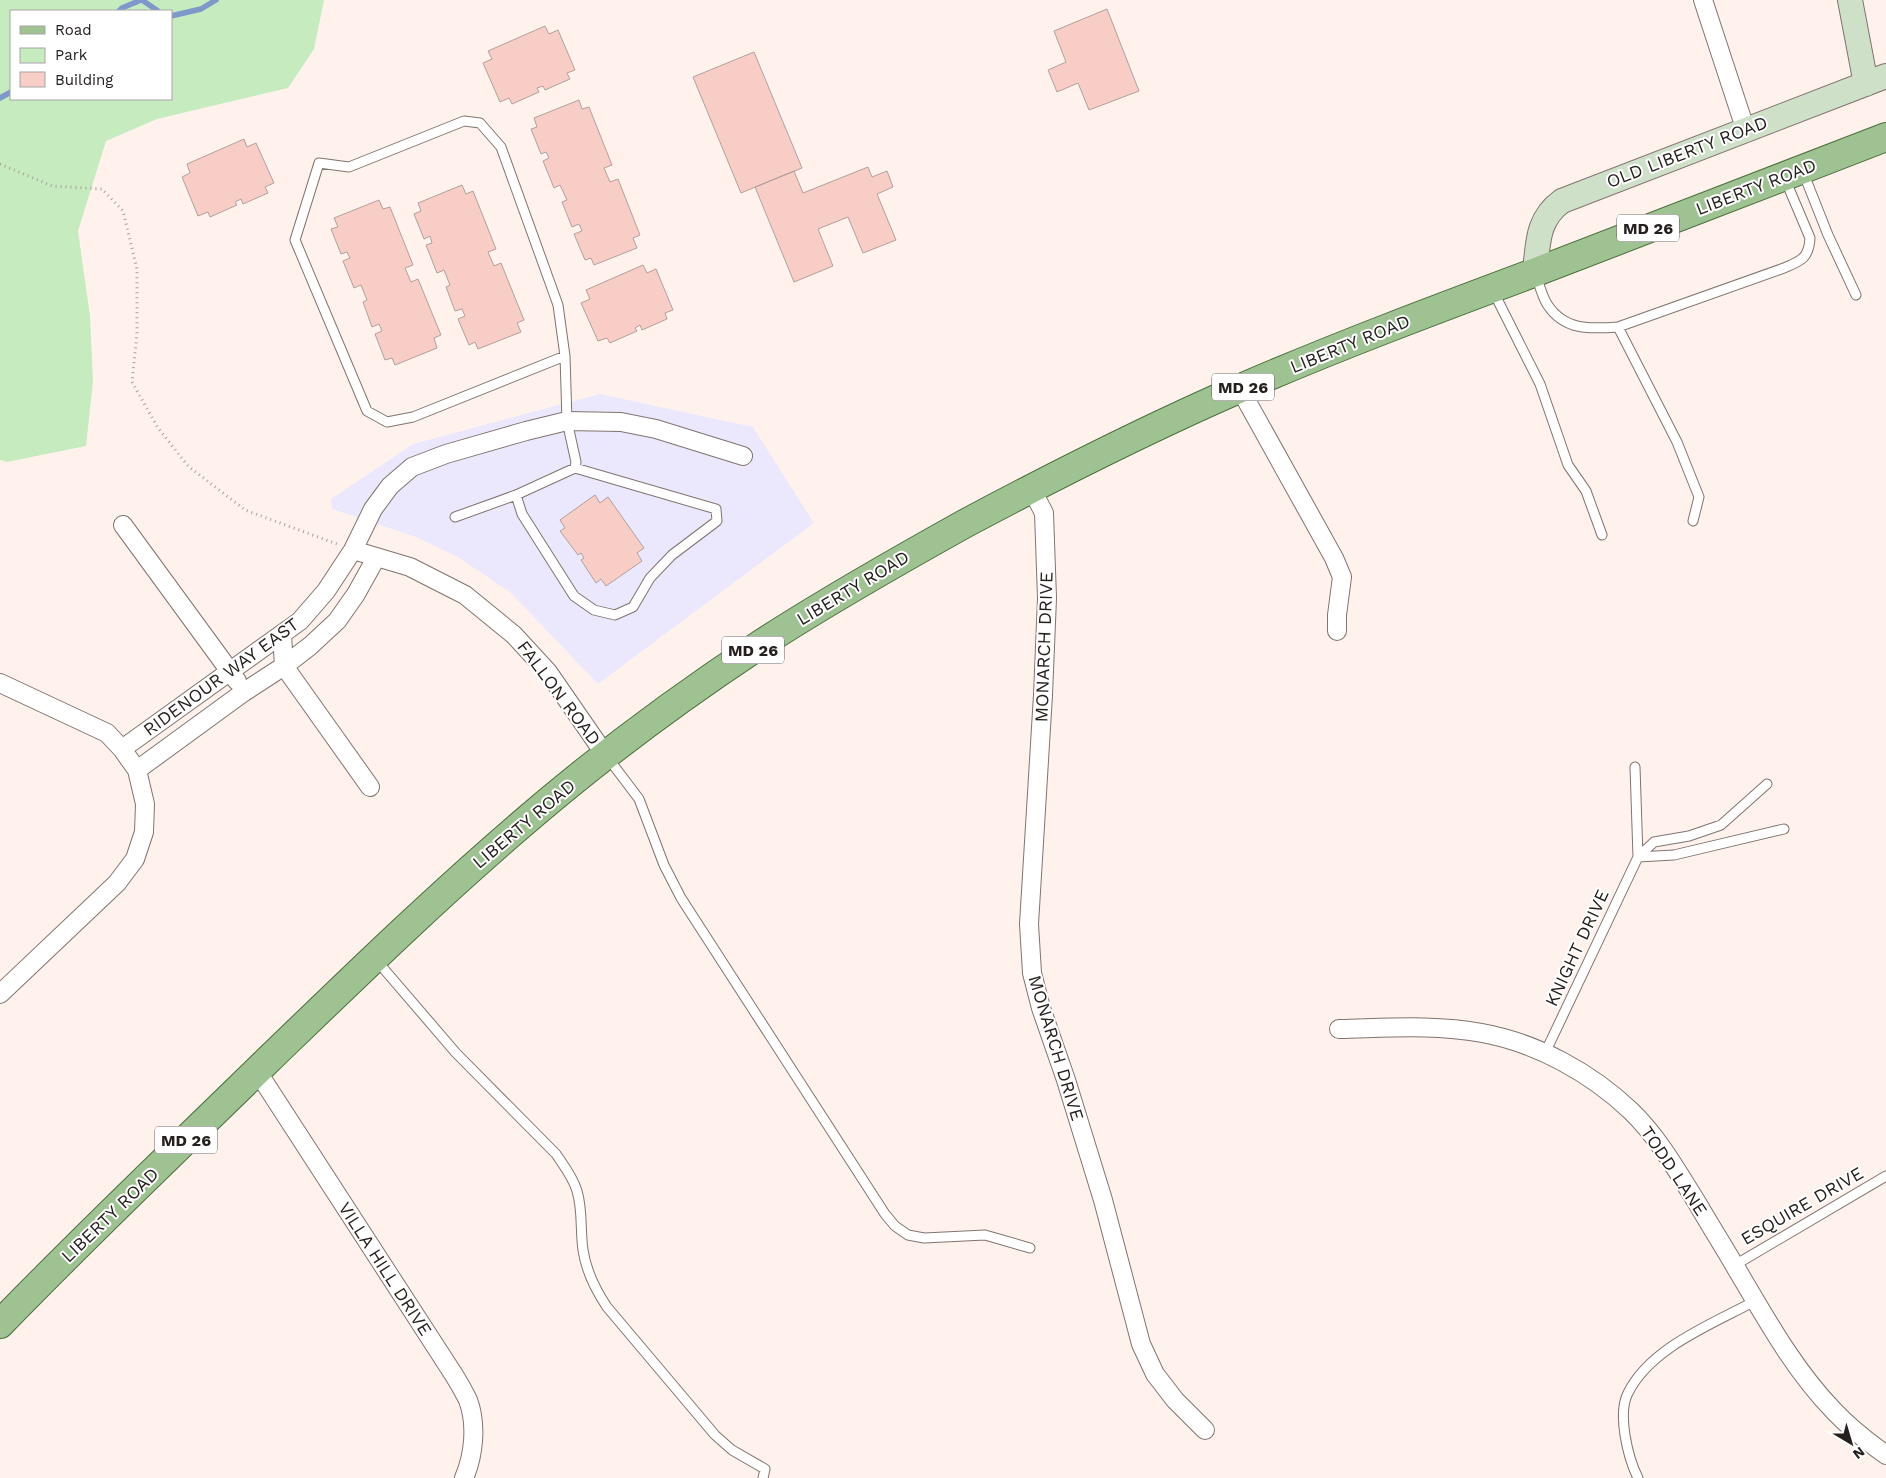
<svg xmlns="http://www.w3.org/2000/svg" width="1886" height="1478" viewBox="0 0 1886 1478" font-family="'Work Sans',sans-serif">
<rect width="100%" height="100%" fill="#fff2ed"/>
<!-- commercial -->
<path fill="#ebe8fe" d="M600 394 753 427 814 523 598 684 511 593 458 557 416 537 332 509 331 499 413 444Z"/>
<!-- green -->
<path fill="#c6ebbf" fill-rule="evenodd" d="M0 0H324L314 49 288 88 157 119 106 141 78 231 90 316 93 381 86 446 7 462 0 460ZM171 11V99H11V11Z"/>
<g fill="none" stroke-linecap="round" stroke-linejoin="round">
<!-- stream -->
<path stroke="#7e98cb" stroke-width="5.5" d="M142 0 158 11
M119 11 122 8 141 0
M171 16 201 9 216 0
M0 98 11 92"/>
</g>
<!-- building -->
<path fill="#f7cdc5" stroke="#b0a09d" d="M1107 9 1139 91 1089 110 1078 83 1057 92 1048 70 1066 62 1054 31Z
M545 26 549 34 558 30 575 70 567 73 570 79 545 90 543 86 537 88 539 92 512 104 509 98 500 102 483 63 492 59 488 51Z
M754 52 802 168 741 193 693 77Z
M579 100 582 109 589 107 612 165 604 168 610 182 618 179 640 235 633 238 637 248 594 265 591 258 585 260 574 234 582 231 579 224 572 227 562 202 567 200 560 185 554 188 543 161 549 158 546 152 541 154 531 129 537 127 534 118Z
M244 139 247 147 256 143 274 183 265 187 268 193 243 204 241 199 235 202 237 205 210 217 208 212 198 216 182 177 190 173 187 164Z
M868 167 872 177 887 171 893 187 877 194 896 240 863 253 848 217 818 229 833 266 794 282 755 187 794 171 803 193Z
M462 185 466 194 473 191 496 249 488 252 494 266 501 263 524 320 517 323 521 332 478 349 475 342 469 345 458 319 465 316 462 309 455 311 446 287 450 285 444 270 437 273 426 245 432 243 430 236 424 239 414 214 421 211 418 203Z
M379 200 383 209 390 207 413 265 405 268 411 282 418 279 441 335 434 338 437 348 395 365 392 358 385 360 375 334 382 331 379 324 372 327 363 302 367 300 361 285 354 288 343 261 350 258 347 252 341 254 331 229 338 227 334 218Z
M643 265 647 273 656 269 673 310 665 313 667 319 642 330 640 325 635 328 637 331 610 343 607 338 598 341 581 303 590 299 586 290Z
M595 495 600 503 608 497 644 548 637 553 642 561 606 586 601 579 596 583 581 560 584 558 581 553 578 555 560 531 565 528 560 520Z"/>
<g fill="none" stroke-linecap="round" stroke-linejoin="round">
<defs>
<path id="lane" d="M1803 172 1828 235 1856 295
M1536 275C1539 284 1542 296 1547 304 1564 331 1591 329 1618 327L1677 442 1699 497 1693 521
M1493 291 1540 384 1568 465 1586 491 1602 535
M1618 327 1784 268C1801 261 1809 258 1810 238L1785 179
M565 356 413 417 387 422 367 411 295 240 319 163 349 167 464 121 480 123 501 147 558 305 565 356 567 421 576 462 575 468
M455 517 516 495 575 468 716 509 717 521 672 555 650 578 633 607 615 615 594 610 574 596 522 514 516 495
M608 758 639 799 664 865 681 898 885 1214 895 1226 908 1235 924 1238 985 1235 1030 1248
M1635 767 1638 857
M1638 857 1674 855 1784 829
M377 961 456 1053 556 1154C564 1166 573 1177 577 1191 583 1211 580 1230 583 1250 586 1271 595 1289 607 1307L715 1435 732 1450 765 1469 763 1478
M1545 1053 1638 857 1654 842 1689 836 1721 825 1767 784
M1735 1265 1886 1176
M1638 1478C1628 1458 1617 1414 1628 1393 1650 1348 1712 1324 1755 1301"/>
<path id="street" d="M1703 0 1746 131
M1240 389 1334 558 1342 577 1337 615V631
M1031 488 1044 513 1047 598 1043 695 1029 924 1032 973 1041 1008 1066 1080 1103 1200 1141 1344 1155 1374 1175 1400 1205 1430
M123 525 237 681
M353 550 410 567 465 595 514 635 548 672 606 756
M282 635 284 666 370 787
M0 683 107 733 122 749 137 770 145 804 144 832 135 859 117 883 0 994
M122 749 300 621 326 591 353 550 373 509 390 486 412 467 446 454 526 431 567 421 621 422 656 429 743 456
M137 770 244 692 284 666 310 646 337 621 356 594 376 558
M1339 1029C1387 1028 1435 1024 1482 1033 1537 1043 1591 1073 1631 1111 1659 1138 1679 1174 1699 1206 1711 1227 1724 1247 1736 1268 1765 1317 1794 1370 1834 1411 1849 1427 1868 1442 1886 1455
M257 1071 454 1375C459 1383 464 1392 468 1400 477 1424 474 1455 464 1478"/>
<path id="secondary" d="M1850 0 1866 84
M1535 272C1538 243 1537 219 1562 201L1886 76"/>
<path id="primary" d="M0 1324C87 1234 178 1148 267 1061 349 982 430 903 516 829 593 762 676 700 761 644 827 601 896 562 966 523 1056 475 1147 429 1241 388 1338 346 1437 309 1536 272 1653 227 1769 182 1886 137"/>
</defs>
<!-- lane casing -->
<use href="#lane" stroke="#81736e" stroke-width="11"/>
<!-- street casing -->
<use href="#street" stroke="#81736e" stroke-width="20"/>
<!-- secondary casing -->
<use href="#secondary" stroke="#81736e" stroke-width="26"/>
<!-- primary casing -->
<use href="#primary" stroke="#4a6f3b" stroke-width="30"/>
<!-- path -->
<path stroke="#aaa09c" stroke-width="3" stroke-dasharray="1 4" stroke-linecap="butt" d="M0 164 52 186 102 189 123 211 137 269V334L132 382 158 428 188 466 245 510 337 544"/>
<!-- lane -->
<use href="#lane" stroke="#fff" stroke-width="9"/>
<!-- street -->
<use href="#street" stroke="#fff" stroke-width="18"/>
<!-- secondary -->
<use href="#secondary" stroke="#cfe0c9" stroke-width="24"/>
<!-- primary -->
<use href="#primary" stroke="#9ec292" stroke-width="28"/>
</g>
<g text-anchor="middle" stroke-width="4" stroke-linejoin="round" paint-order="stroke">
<!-- shield labels -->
<g fill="#fff" stroke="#666362" stroke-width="1">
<rect x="1617" y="214.5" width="62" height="27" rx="4"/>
<rect x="1212" y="373.5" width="62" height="27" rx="4"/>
<rect x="722" y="636.5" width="62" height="27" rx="4"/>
<rect x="155" y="1126.5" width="62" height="27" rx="4"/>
</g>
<g font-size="16" font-weight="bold" fill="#25201e">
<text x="1648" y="234">MD 26</text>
<text x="1243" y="393">MD 26</text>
<text x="753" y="656">MD 26</text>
<text x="186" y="1146">MD 26</text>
</g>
<!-- street labels -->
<g font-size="18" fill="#25201e" stroke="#fff">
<text transform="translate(1687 152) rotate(-21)" y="6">OLD LIBERTY ROAD</text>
<text transform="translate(1756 187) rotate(-21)" y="6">LIBERTY ROAD</text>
<text transform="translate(1350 344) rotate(-22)" y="6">LIBERTY ROAD</text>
<text transform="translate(853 588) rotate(-31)" y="6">LIBERTY ROAD</text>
<text transform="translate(1044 647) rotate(-88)" y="6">MONARCH DRIVE</text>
<text transform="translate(221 677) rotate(-36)" y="6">RIDENOUR WAY EAST</text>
<text transform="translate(559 693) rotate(53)" y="6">FALLON ROAD</text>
<text transform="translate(524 824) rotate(-40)" y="6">LIBERTY ROAD</text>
<text transform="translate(1577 948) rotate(-65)" y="6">KNIGHT DRIVE</text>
<text transform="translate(1056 1048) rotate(73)" y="6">MONARCH DRIVE</text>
<text transform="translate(1674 1171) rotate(56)" y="6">TODD LANE</text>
<text transform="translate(1802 1206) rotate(-30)" y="6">ESQUIRE DRIVE</text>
<text transform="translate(110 1215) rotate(-44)" y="6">LIBERTY ROAD</text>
<text transform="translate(385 1269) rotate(57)" y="6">VILLA HILL DRIVE</text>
</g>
</g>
<!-- legend -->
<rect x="10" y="10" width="162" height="90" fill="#ffffff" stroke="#a8a6a5"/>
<rect x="20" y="26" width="25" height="8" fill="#9ec292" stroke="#a8a6a5"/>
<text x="55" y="35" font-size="15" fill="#25201e">Road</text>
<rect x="20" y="48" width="25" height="15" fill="#c6ebbf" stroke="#a8a6a5"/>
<text x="55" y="60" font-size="15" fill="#25201e">Park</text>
<rect x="20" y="72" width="25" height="15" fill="#f7cdc5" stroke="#a8a6a5"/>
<text x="55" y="85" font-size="15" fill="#25201e">Building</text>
<!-- north arrow -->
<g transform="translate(1851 1443) rotate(142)" stroke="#ffffff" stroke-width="4" paint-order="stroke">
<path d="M0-4L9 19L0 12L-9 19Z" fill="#25201e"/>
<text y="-8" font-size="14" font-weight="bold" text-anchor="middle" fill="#25201e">N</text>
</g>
</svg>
